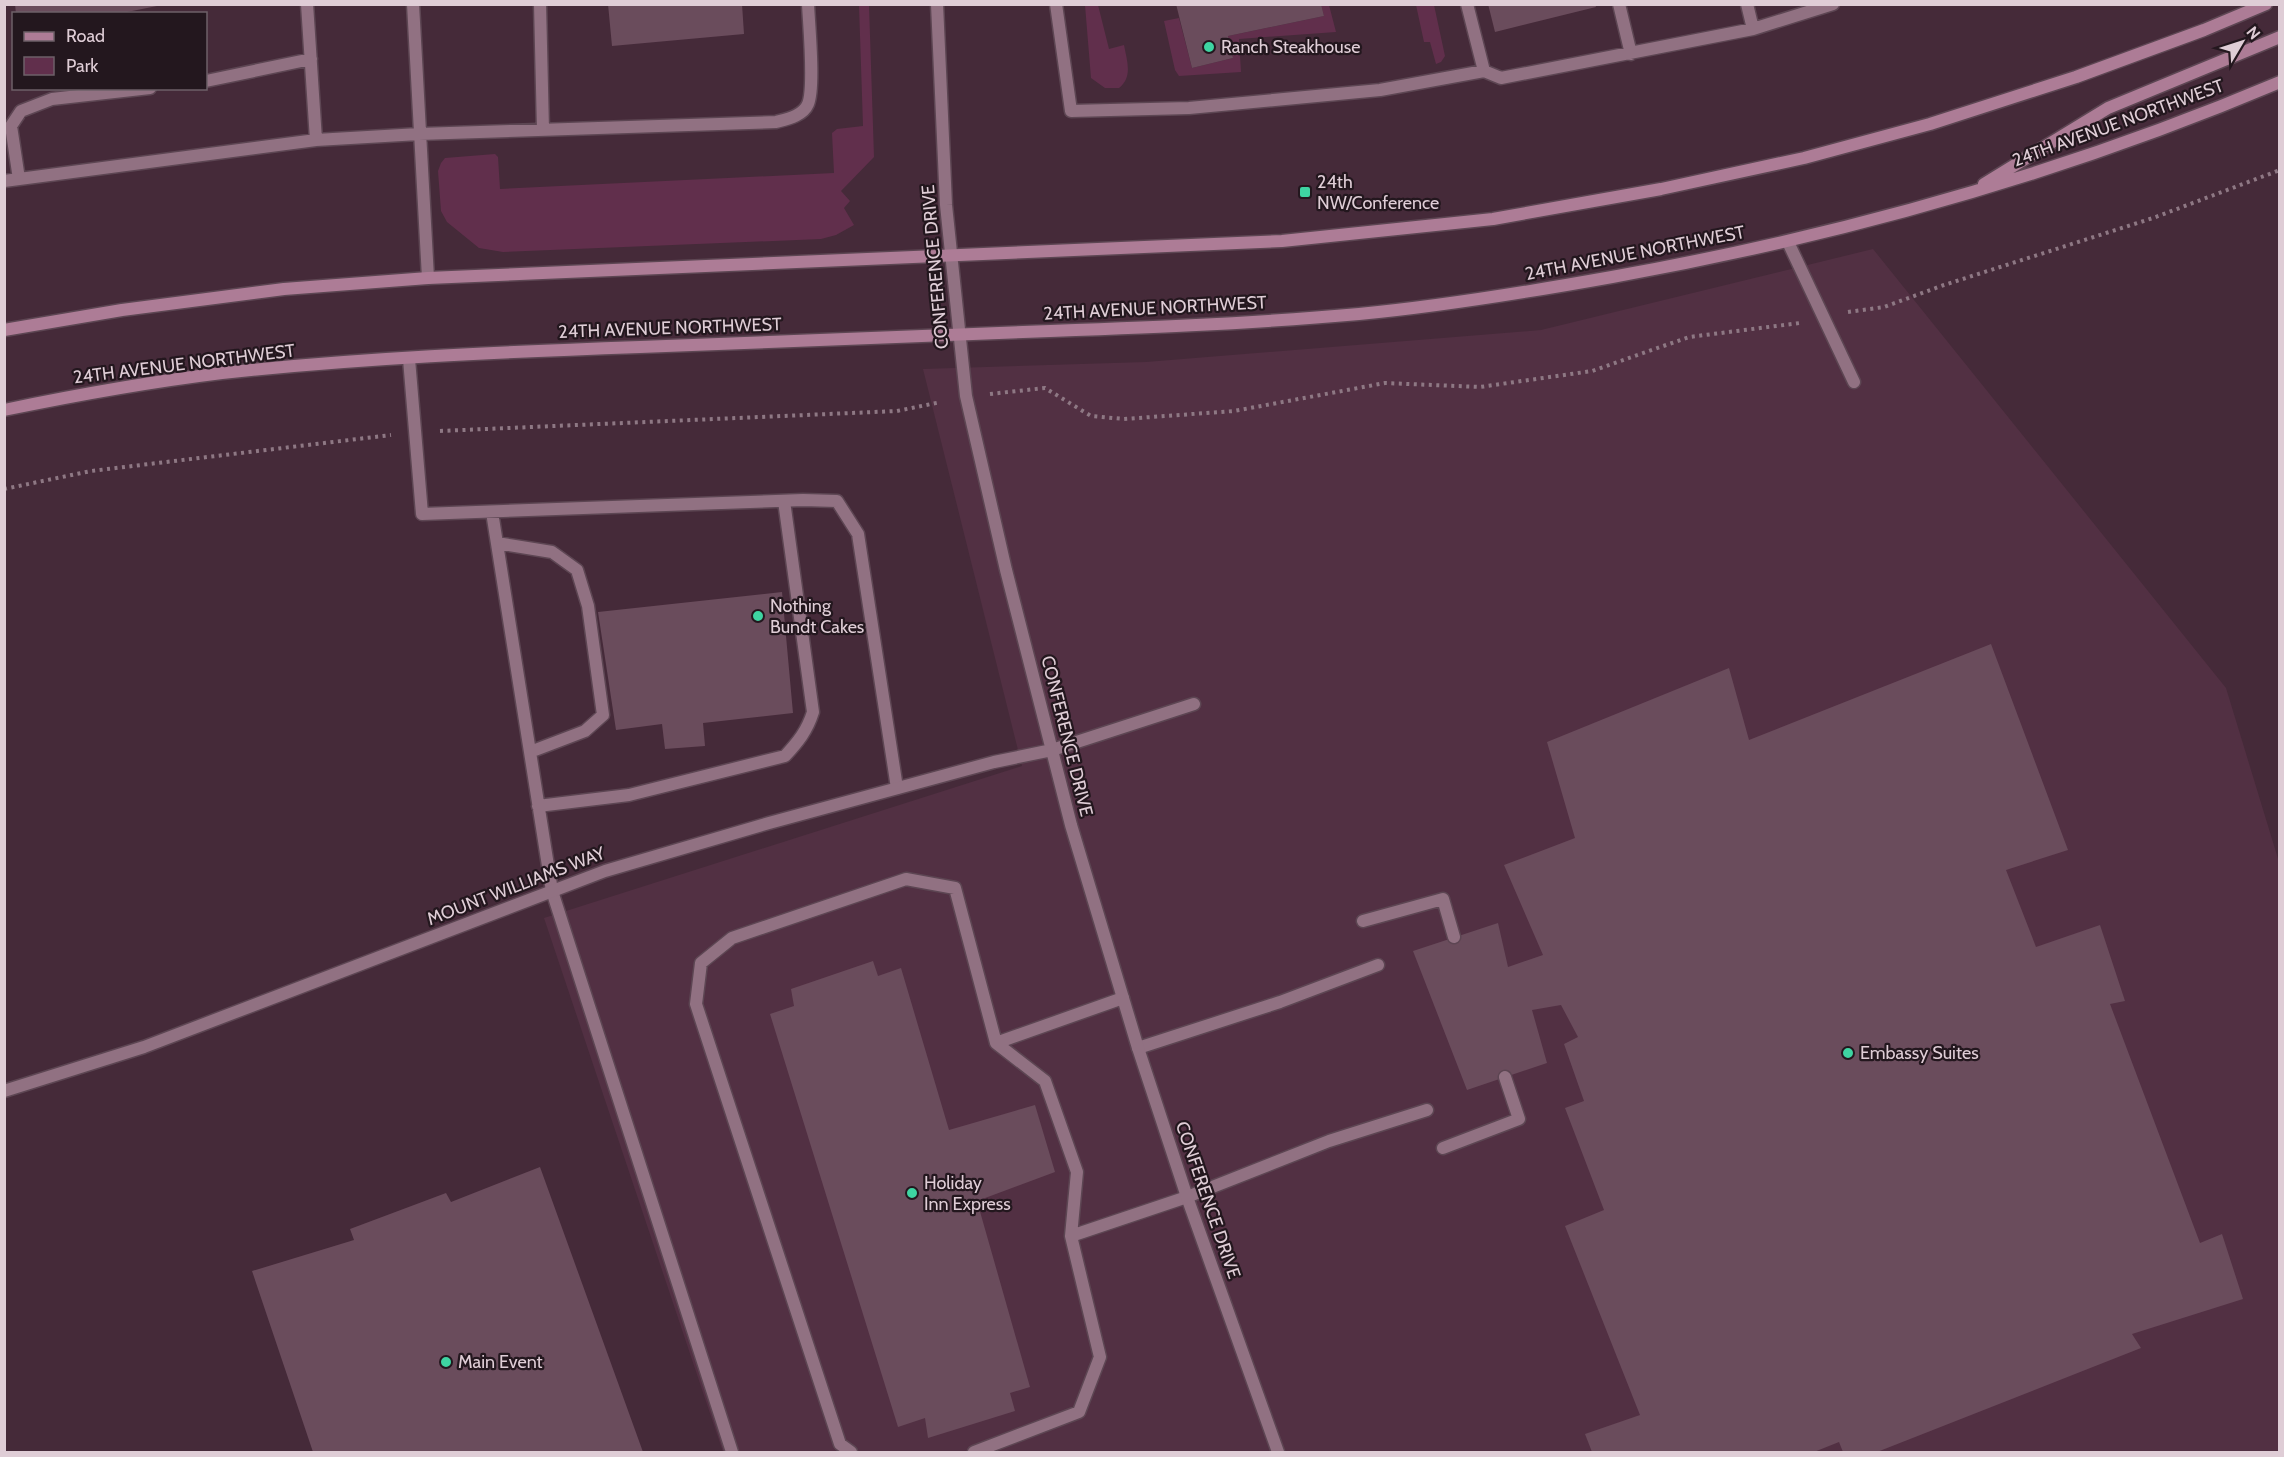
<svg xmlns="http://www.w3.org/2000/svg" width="2284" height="1457" viewBox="0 0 2284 1457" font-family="Cabin,sans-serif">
<rect width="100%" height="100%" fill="#452a39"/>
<!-- built -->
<path fill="#523043" d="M1873 249 2226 688 2279 862V1452H723L544 918 1022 766 923 369 1146 362 1541 330Z"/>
<!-- green -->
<path fill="#612f4c" d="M859 5H869L874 157 841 191 850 201 844 208 854 225 836 235 821 239 503 252 479 248 447 222 441 211 438 171 441 163 445 158 495 154 498 157 500 189 834 173 832 133 837 129 863 126Z
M1085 5H1098L1109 49 1124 45C1127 61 1133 77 1119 88H1105L1091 78Z
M1321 5H1329L1336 32 1239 39 1241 72 1179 76 1175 70 1164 21 1179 18 1192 68 1233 58 1228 36 1324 16Z
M1416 5H1434L1445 56 1441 62 1436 64 1430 42H1424Z"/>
<!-- building -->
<path fill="#6a4c5c" d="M15 4H157V6L117 14H16Z
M608 4H742L744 34 612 46Z
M1176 4H1321L1324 16 1228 36 1233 58 1192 68Z
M1488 4H1595L1596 7 1495 32Z
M782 592 793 713 703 723 705 746 665 749 662 724 616 730 598 612Z
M1991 644 2068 850 2006 870 2036 947 2100 925 2125 1001 2110 1004 2200 1243 2222 1234 2243 1299 2132 1334 2141 1348 1877 1452H1843L1839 1442 1814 1452H1592L1585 1434 1640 1415 1565 1226 1604 1210 1565 1108 1584 1101 1564 1044 1578 1037 1561 1005 1532 1010 1547 1063 1467 1090 1413 951 1498 923 1508 967 1543 955 1504 865 1575 838 1547 742 1729 668 1749 740Z
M873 961 878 976 901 968 949 1130 1035 1105 1055 1172 977 1201 1030 1387 1010 1393 1015 1411 928 1438 925 1418 898 1427 770 1014 794 1006 791 989Z
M540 1167 643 1452H313L252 1271 354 1240 350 1229 446 1193 451 1202Z"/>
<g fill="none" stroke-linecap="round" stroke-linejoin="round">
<defs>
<path id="service" d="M307 4 316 140
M413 4 428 278
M540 4 543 130
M1056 4 1071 111 1189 108 1380 90 1484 71
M1467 4 1484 71 1501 78 1753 29 1833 4
M1619 4 1631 54
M1747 4 1753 29
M206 81 311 59
M19 179 11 126 21 111 52 99 150 88
M4 181 316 140 419 134 776 122C787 119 803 116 808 104 815 87 809 26 808 4
M1788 242 1854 382
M409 359 422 514 803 500 837 501 858 534 897 788
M492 512 552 891 732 1452
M497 543 552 552 577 570 588 606 603 715 585 731 530 752
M1052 750 1194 704
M538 806 629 795 785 756C798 742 807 731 813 712L784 501
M1363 921 1443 899 1454 937
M996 1043 1123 998
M1138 1048 1280 1002 1378 965
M1443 1148 1519 1119 1505 1077
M1071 1236 1187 1197 1329 1141 1427 1110
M851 1452 840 1444 696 1004 701 963 732 938 906 879 955 888 996 1043 1045 1081 1077 1172 1071 1236 1100 1357 1079 1412 974 1452"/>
<path id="tertiary" d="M937 4 946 205 966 396 1006 570 1071 825 1138 1048 1187 1197 1278 1452
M4 1091 144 1047 605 871 769 823 994 762 1052 750"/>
<path id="secondary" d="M1984 184 2108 108 2280 37
M4 330 122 310 284 289 428 278 1282 241 1493 219 1661 189 1804 158 1930 124 2076 77 2204 30 2266 4
M4 410C76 395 149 382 222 373 361 358 500 352 640 347 767 342 895 337 1023 332 1135 328 1247 324 1359 314 1444 306 1528 292 1612 277 1840 236 2065 173 2280 82"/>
</defs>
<!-- service casing -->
<use href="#service" stroke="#5d4653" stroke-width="15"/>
<!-- tertiary casing -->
<use href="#tertiary" stroke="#5d4653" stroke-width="15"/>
<!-- secondary casing -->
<use href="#secondary" stroke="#5d4653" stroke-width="15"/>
<!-- path -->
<path stroke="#8e7884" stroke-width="4" stroke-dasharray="3 4.5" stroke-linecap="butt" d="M1848 312 1884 307 1944 285 2153 218 2280 170
M990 394 1045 388 1091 416 1124 419 1234 411 1385 383 1480 387 1592 371 1689 337 1800 323
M440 431 897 411 941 402
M4 489 91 471 391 435"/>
<!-- service -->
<use href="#service" stroke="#917182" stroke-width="12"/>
<!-- tertiary -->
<use href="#tertiary" stroke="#917182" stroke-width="12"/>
<!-- secondary -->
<use href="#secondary" stroke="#ad7c96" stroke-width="12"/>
</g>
<!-- markers -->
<g fill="#3ed4a2" stroke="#23171e" stroke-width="2">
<circle cx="1209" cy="47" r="6"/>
<rect x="1299" y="186" width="12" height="12" rx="3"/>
<circle cx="758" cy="616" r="6"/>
<circle cx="1848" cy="1053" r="6"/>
<circle cx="912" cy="1193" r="6"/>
<circle cx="446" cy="1362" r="6"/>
</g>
<g text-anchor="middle" stroke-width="4.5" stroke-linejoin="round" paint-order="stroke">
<!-- poi labels -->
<g font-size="18" fill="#dfcdd6" stroke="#23171e" text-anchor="start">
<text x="1221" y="53">Ranch Steakhouse</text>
<text x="1317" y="188">24th<tspan x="1317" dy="21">NW/Conference</tspan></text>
<text x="770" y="612">Nothing<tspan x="770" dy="21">Bundt Cakes</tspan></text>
<text x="1860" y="1059">Embassy Suites</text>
<text x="924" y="1189">Holiday<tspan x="924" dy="21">Inn Express</tspan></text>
<text x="458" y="1368">Main Event</text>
</g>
<!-- street labels -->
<g font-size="18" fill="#dfcdd6" stroke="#23171e">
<text transform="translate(2118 123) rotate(-20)" y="6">24TH AVENUE NORTHWEST</text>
<text transform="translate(1635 253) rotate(-11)" y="6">24TH AVENUE NORTHWEST</text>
<text transform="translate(935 267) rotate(-95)" y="6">CONFERENCE DRIVE</text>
<text transform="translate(1155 308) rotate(-3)" y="6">24TH AVENUE NORTHWEST</text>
<text transform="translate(670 328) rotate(-2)" y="6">24TH AVENUE NORTHWEST</text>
<text transform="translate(184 364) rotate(-7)" y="6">24TH AVENUE NORTHWEST</text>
<text transform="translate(1067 736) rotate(76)" y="6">CONFERENCE DRIVE</text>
<text transform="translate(516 886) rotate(-21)" y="6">MOUNT WILLIAMS WAY</text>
<text transform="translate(1208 1200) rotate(71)" y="6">CONFERENCE DRIVE</text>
</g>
</g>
<!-- border -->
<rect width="2284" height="1457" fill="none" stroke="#dfcdd6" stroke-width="12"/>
<!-- legend -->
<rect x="12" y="12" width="195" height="78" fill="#23171e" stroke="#6e6068" stroke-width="1.5"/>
<rect x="24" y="32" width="30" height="9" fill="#ad7c96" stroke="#6e6068" stroke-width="1.5"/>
<text x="66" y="42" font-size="18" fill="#dfcdd6">Road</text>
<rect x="24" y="57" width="30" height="18" fill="#612f4c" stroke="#6e6068" stroke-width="1.5"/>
<text x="66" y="72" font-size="18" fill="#dfcdd6">Park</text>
<!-- north arrow -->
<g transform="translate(2242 42) rotate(51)" stroke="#23171e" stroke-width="4.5" paint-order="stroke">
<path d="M0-4.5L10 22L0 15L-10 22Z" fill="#dfcdd6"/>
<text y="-9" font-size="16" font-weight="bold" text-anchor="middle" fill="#dfcdd6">N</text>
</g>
</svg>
